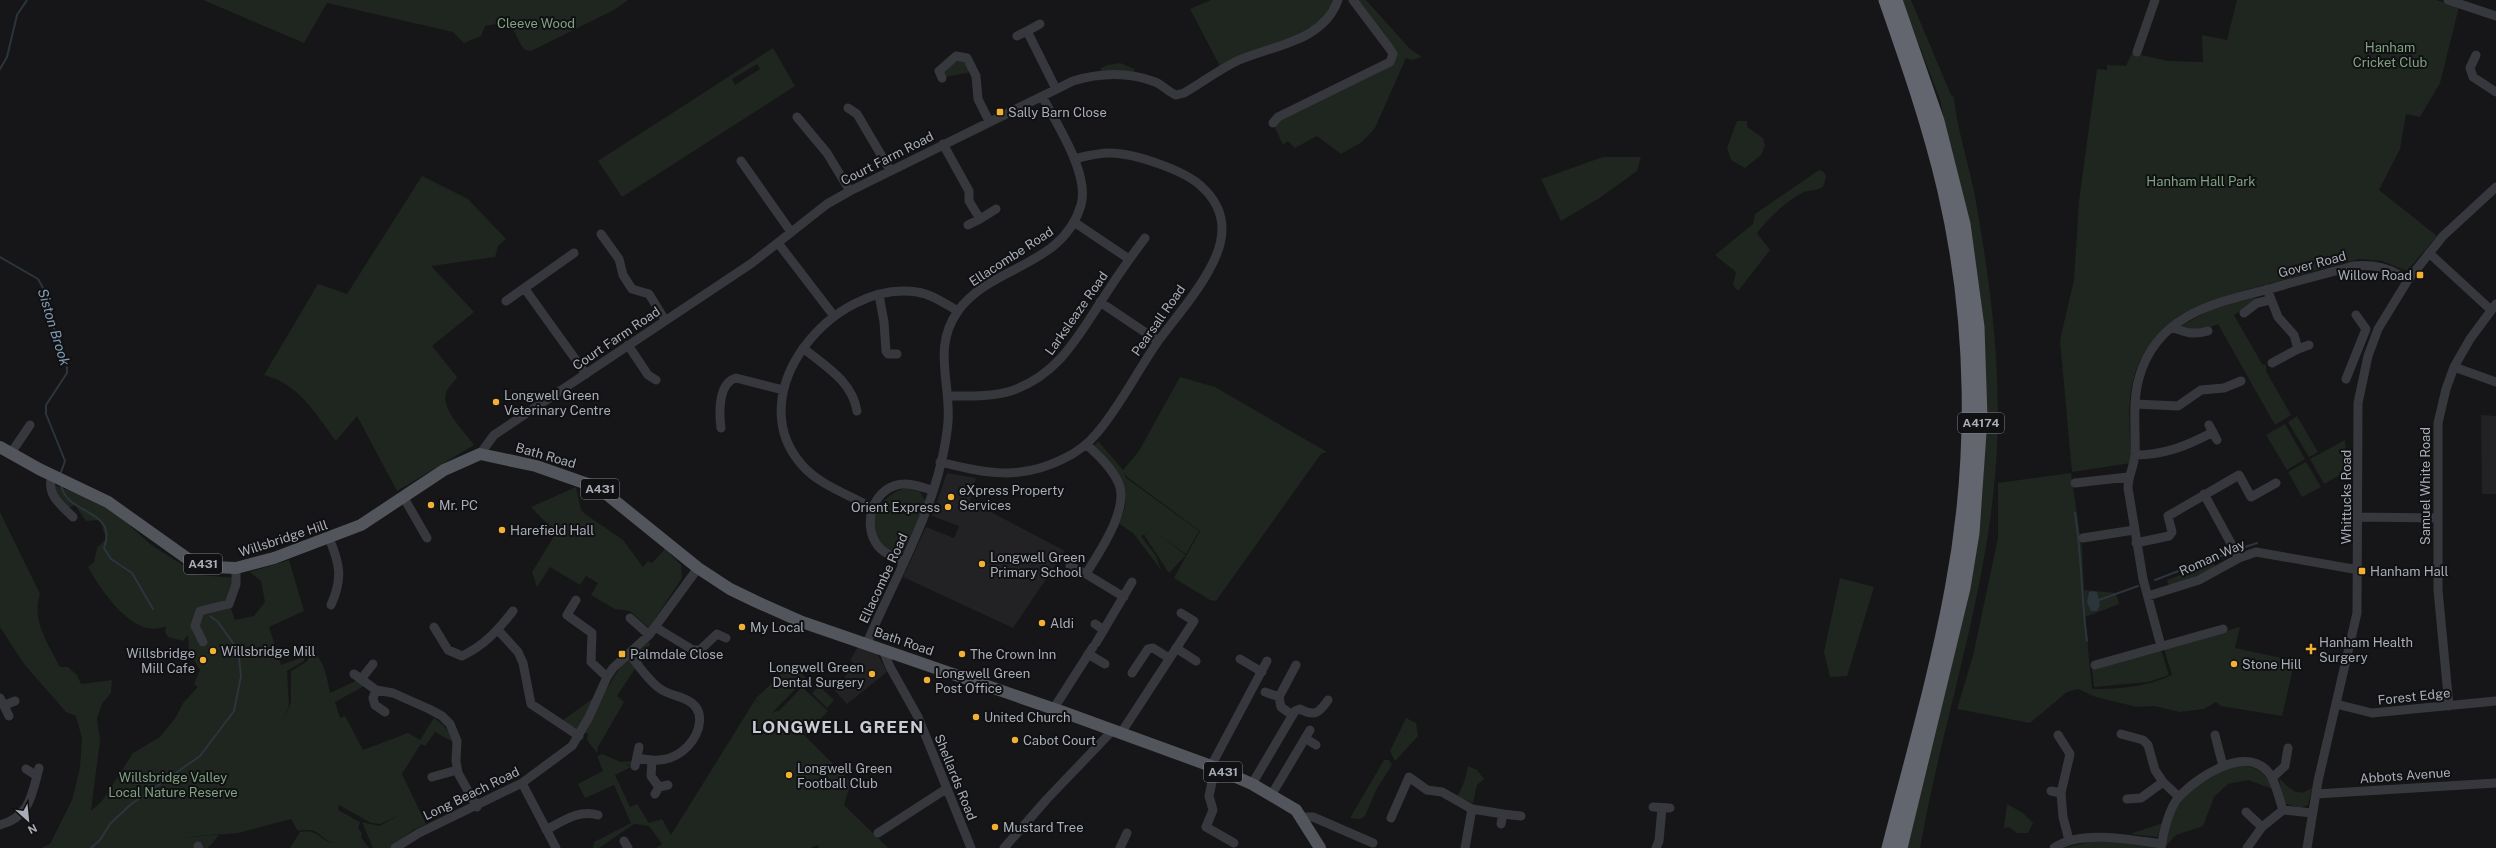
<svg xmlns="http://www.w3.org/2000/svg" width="2496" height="848" viewBox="0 0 2496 848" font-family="'Public Sans',sans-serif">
<rect width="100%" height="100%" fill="#161618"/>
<!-- built -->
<path fill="#222225" d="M2481 415 2496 416V494H2482Z
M947 473 976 478 970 501 1065 551 1013 628 903 577 926 527 954 538 959 526 932 516Z
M858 647 877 653 887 672 847 704 835 691 854 663 850 660Z"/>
<!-- green -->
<path fill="#1e261f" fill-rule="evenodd" d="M203 0H628L614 10 531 51 525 50C517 41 516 31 508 22L485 26 481 36 464 43 453 32 327 3 304 43Z
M1211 0H1338L1325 23 1222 70 1190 9Z
M1353 0H1366L1410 49 1422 57 1412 60 1406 58 1375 128 1362 142 1341 154 1317 136 1295 148 1288 141 1283 145 1273 123 1392 59Z
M1902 0H1911L1951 95 1954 97C1956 124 1968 162 1974 191 1989 274 2001 360 1997 446 1991 583 1944 713 1920 848H1905L1977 537 1982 498 1986 424 1946 128 1940 100Z
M2237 0H2436L2459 7 2440 83 2420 117 2406 114 2400 149 2379 190 2437 236 2407 271 2382 261 2359 259C2328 267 2298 276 2268 284 2210 300 2151 314 2133 381 2126 406 2131 437 2131 463L2072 472 2060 340 2074 280 2079 201 2097 69 2107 70V65L2126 66 2132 53 2168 61 2203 62 2202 35 2227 40Z
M773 48 795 86 622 197 598 161ZM757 64 760 69 735 85 732 79Z
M962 58 972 72 945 77 944 70Z
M1120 63 1134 69 1135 72 1101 71V68L1107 65Z
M1737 121H1747V127L1763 138 1765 146 1761 155 1745 168 1731 160 1727 148Z
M1603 157H1641L1637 171 1601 197 1561 221 1541 179Z
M1819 170 1824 172 1826 177 1823 187C1816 191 1808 190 1802 193 1784 203 1770 217 1757 233L1770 250 1738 291 1733 285 1736 272 1715 255 1753 224 1755 214Z
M422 176 468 199 506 239 498 246 495 257 431 266 474 312 432 346 457 377C454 382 448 387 446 393 441 410 465 432 474 445L397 491 357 416 336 441C315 413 299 384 264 375L318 284 347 294Z
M2256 297 2249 306 2234 315 2262 364 2266 365V371L2291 415 2275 425 2218 324 2206 329H2182L2181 326 2212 309Z
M1180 377 1215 387 1327 452 1321 454 1308 472 1216 601 1210 600 1174 578 1200 531 1127 477 1124 472 1126 478 1199 531 1186 554 1156 533 1186 555 1169 573 1144 535 1152 530 1141 536 1156 556 1161 570 1134 534 1118 523C1138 493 1113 469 1094 446L1098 441 1123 470 1139 451Z
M2297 416 2318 452 2309 457 2288 422Z
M2285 424 2305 459 2287 470 2266 435Z
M2345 440 2347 471 2324 484 2310 459Z
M2306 462 2321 487 2302 497 2288 472Z
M2071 473 2082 548 2084 590 2116 593 2119 604 2085 617 2092 689C2120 689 2147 687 2172 675L2164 649 2240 627 2235 648 2295 661 2282 716 2221 706 2216 702 2204 709 2180 712 2154 706 2137 707 2096 697 2078 689 2067 692 2030 723 1957 709 1973 656 1998 538V483Z
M54 485 82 495 114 511 150 544 198 575 238 578 231 609 235 620 254 616 265 602 261 581 250 572 289 560 304 611 269 627 281 665 305 656 304 661 287 671 289 706 282 723 291 703V671L306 662 314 652C325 663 327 678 330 693L358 680 366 685 335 702 340 718 345 716 363 750 408 733 420 740 434 718C444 725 449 730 453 742L435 732 425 746 421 744 402 774 426 824 413 830 390 848H373L362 822 379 826 400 815 380 824 371 823 339 805 338 810 360 822 358 828 362 833 361 837 369 848H290L300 832C318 828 320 841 332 843 316 835 319 827 298 831L291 819 238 833 179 838 220 834 208 848H204L202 843 197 845 196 848H41L50 844 72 800 80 768 82 738 76 716 66 712 24 664 0 627V512L40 594C31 621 49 645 60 667H68L77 675 81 684 112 680 111 693 102 704 97 718 100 740 91 811 102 801 133 753 160 737 176 717 183 703 198 687 194 684 200 670 189 651 188 635 183 641 168 637 165 632 166 626C134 641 101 590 88 567L94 562 97 548 106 539 100 520 86 521 75 505 66 509 55 498Z
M576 487 581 510 585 514 623 540 643 567 648 561 652 563 665 549 681 565 682 578 649 628 630 611 615 609 591 595 598 583 586 576 580 585 550 567 537 587 532 572 556 533 531 507Z
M905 488 920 492 926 502 904 552 897 555C893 553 887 551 884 547 862 523 879 497 905 488Z
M2214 563 2216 569 2169 586 2167 580Z
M1840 578 1874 587 1847 676 1830 677 1824 652Z
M648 642 650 643 645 658 635 669 617 696 624 702 598 747 597 753 587 740 588 734 562 721 607 688 621 666Z
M2161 650 2169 675 2148 682 2094 687 2092 669Z
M792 664 806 678 772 713 780 710 802 687 828 711 806 735 789 720 851 782 844 805 888 848H819L818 845 810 848H656L662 844 649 826 634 824 599 848H593L594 842 631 823 614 785 585 798 578 784 603 771 597 756 602 754 621 762 632 761V766L626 764 631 767 615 775 630 807 637 804 649 823 662 819 671 835 755 700 761 704 755 699Z
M819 686 834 700 827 708 812 693Z
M1406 718 1416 723 1418 736 1395 761 1390 751Z
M1384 760H1389L1392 765 1376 790 1365 816 1360 819 1350 818Z
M2237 765C2260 768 2262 769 2273 789L2248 780 2228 784 2214 797 2203 826 2176 835 2164 848C2171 801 2193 781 2237 765Z
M1468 766 1477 770 1484 779 1477 785 1473 803 1457 796C1463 787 1466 777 1468 766Z
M2279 778C2285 784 2294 795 2304 792 2307 791 2309 789 2312 788L2308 805 2300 808 2284 803Z
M2007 804 2023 813 2033 823 2028 833H2017L2009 827 2004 828Z
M2163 823 2157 837 2130 834Z
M2111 841 2157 848H2063L2089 842Z"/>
<!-- water -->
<path fill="#2c353c" d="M2093 591 2097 592 2100 605 2097 611H2091L2087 602 2089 592Z"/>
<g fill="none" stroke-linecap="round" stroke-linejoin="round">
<!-- stream -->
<path stroke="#2c353c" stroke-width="2" d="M0 69 7 57 17 15 27 0
M0 257 38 279 47 295 51 320 67 365V373L46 405V414L65 461 60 475
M61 484C65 516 119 508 104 548L111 559 132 573 153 609
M2075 513C2082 556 2081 598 2087 641
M2245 547 2257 543
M2195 565 2233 552
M2155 580 2189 567
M2099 600 2138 586
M91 848 100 840 110 824 130 805 200 756 234 711 241 676 238 650 218 622 210 616"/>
<!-- minor -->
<path stroke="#37383d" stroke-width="9" d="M2448 0 2496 16
M1040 24 1027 31 1056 89
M1017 36 1027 31
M2137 52 2155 0
M2476 55 2470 68 2473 77 2496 92
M942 78 939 71 956 56 967 58 976 76 978 99 989 121
M848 108 857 114 890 170
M797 117 827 153 850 191
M1273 123 1278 117 1390 62 1393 54 1390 49 1353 0
M943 144 969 191V201L980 219 996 209
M741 161 791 232
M1074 222 1129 259
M968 225 980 219
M601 234 619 259 623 275 632 289 649 294 665 320
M778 243 834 316
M2429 253 2491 310
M525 289 586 374
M2267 289 2278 317 2294 335 2298 349 2272 363
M879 295 884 322 886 351 888 354H897
M506 301 574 253
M1100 302 1158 341
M2244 313 2257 303 2270 300
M2172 327C2185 333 2194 335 2208 331
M628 345 648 375 656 380
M803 348C825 366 852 381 857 411
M2298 349 2309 345
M2454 367 2496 382
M2346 379 2366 329 2356 315
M948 396C969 396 991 397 1011 391 1056 376 1076 340 1100 303 1114 281 1129 259 1145 238
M2135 404 2178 406 2201 390 2224 388 2241 381
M2209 425 2217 440
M721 428C719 413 718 383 736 378L783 390
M1086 444C1099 456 1112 468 1119 484 1129 510 1099 552 1086 574L1124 597
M11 453 30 425
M480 454 494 435 752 263 827 204 850 191 1073 81C1100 73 1129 72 1155 82 1163 85 1168 92 1176 95L1184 93C1202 83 1218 70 1237 61 1273 45 1323 42 1338 0
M2135 455C2164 455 2187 446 2213 432
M940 462C985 473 1019 481 1063 459 1076 453 1088 444 1097 433 1121 405 1137 371 1159 340 1175 318 1195 296 1208 272 1215 260 1222 243 1222 229 1222 213 1214 198 1202 187 1185 170 1133 153 1110 153 1097 153 1086 156 1074 159
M52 475C46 495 60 504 73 517
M2075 483 2128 477
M2204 494 2239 558
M404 498 427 538
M872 508C850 495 819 485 802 465 738 393 834 279 917 292 932 294 945 304 958 311
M2359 517 2438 518
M329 538C340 564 343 578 331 605
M2083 538 2134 530
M2136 543 2169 536 2172 532 2168 516 2239 475 2251 497 2276 483
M904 563C896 558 884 554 878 546 860 523 875 484 905 484 914 484 924 488 932 490
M1070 566 1086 574
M2148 596 2199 580 2239 558 2256 552 2359 570
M576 600 567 615 592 633 591 662 607 677
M630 618 649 635
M1095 624 1104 630
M434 627 448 650 462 656C485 645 498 630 513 611
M655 627 693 650H700L717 634 726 638
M498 630 518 652 523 663 531 704 579 736
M203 642 195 626 200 611 229 604 236 584V568
M867 643C897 572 941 501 948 422 951 382 932 347 958 311 991 265 1063 267 1081 205 1090 174 1056 123 1042 96
M1096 643 1132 582
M2161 646 2143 579 2128 488C2128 476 2134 467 2135 454 2136 429 2132 403 2139 378 2156 315 2214 303 2269 289 2297 281 2325 274 2353 266 2375 264 2390 268 2408 280
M1176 648 1196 661
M883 650 890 667 918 717 971 848
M629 653C638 665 647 679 659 688 668 695 678 695 687 700 707 710 700 733 688 746 673 762 655 762 637 758
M1088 654 1105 664
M1240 659 1262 672
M2095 665 2223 629
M1132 673 1148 649 1153 648 1169 658
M354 674 376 690 393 693 429 709 442 716 450 724 457 741 456 761 458 773 477 807
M362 678 373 664
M376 690 373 698 375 705 385 712
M1265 692 1279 697
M0 698 9 716
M2336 704 2372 713 2496 701
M5 705 15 701
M2449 706 2438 590V423L2446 389 2454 367 2470 339 2496 304
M1054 708 1093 647
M1292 715 1281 707 1279 697 1296 665
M1121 733 1194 621 1181 613
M2121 734 2143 740 2148 745 2155 770 2163 782 2179 797
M2058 735 2070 754 2061 793 2063 817 2069 840
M2215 735 2223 766
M1305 738 1316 745
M652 761 651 776 659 787
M635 766 639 747
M1211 766 1267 661
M1215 768 1209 796 1213 810 1206 827 1234 843
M26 769 37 776
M432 777 457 770
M2272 778 2285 766 2288 748
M522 783 556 848
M1252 784 1295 711 1300 709C1315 717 1319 713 1328 700
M2051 791 2061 793
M655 794 659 787 668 785
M1272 794 1310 730
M2316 794 2496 783
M2127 799 2141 798 2163 782
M1653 807 1670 808
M2246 812 2262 827
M1503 814 1521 816
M1300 817H1313L1373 843
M1391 818 1409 777 1427 790 1442 792 1472 809
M0 825C30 817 32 794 39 768
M546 830C563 821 579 809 598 815
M878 833 946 789
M624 841 628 848
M198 846 199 848
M395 848 419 833 522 783 572 746 589 717 607 677 613 668 649 635 698 568
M1004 848 1047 799 1113 730
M1120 848 1127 833
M1465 848 1472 809 1503 814 1501 824
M1656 848 1659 841 1662 808
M2054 848C2080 829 2132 840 2162 844
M2161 848C2163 833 2169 808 2179 797 2197 777 2247 744 2269 773 2276 782 2279 799 2283 810L2312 813
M2247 848 2262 827 2283 810
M2307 848 2318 781 2357 613 2358 403 2368 356 2378 329 2408 280 2443 236 2496 187"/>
<!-- major -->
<path stroke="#53555c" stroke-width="12" d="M0 447 39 469 108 502 188 559 214 567 236 568 274 558 361 525 444 470 480 454 536 466 599 488 698 568 730 589 757 602 802 622 1063 712 1211 766 1252 784 1296 810 1320 848"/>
<!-- highway -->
<path stroke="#63666e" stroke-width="13" d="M1885 0C1907 63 1929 126 1944 191 1974 321 1976 459 1951 590 1935 677 1910 762 1888 848
M1896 0 1938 121 1964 224 1978 327 1981 418 1973 533 1964 588 1901 848"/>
</g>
<!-- markers -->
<g fill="#f2b134" stroke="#111113" stroke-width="1.5">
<rect x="996" y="108" width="8" height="8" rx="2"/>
<rect x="2416" y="271" width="8" height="8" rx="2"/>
<circle cx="496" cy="402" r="4"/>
<circle cx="951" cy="497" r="4"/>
<circle cx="431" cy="505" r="4"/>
<circle cx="948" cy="507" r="4"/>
<circle cx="502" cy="530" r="4"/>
<circle cx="982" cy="564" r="4"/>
<rect x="2358" y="567" width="8" height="8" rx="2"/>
<circle cx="1042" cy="623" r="4"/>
<circle cx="742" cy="627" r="4"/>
<path d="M2309 643h4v4h4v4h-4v4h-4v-4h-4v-4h4z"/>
<circle cx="213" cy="651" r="4"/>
<rect x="618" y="650" width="8" height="8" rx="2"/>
<circle cx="962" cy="654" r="4"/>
<circle cx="203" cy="660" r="4"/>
<circle cx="2234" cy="664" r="4"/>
<circle cx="872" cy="674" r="4"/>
<circle cx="927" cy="680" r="4"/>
<circle cx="976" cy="717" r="4"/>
<circle cx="1015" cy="740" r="4"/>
<circle cx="789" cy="775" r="4"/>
<circle cx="995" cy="827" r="4"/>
</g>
<g text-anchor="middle" stroke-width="4" stroke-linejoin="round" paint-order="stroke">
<!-- shield labels -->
<g fill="#111113" stroke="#7b7e86" stroke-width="1">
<rect x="1958" y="413" width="46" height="20" rx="3"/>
<rect x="581" y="479" width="38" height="20" rx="3"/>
<rect x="184" y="554" width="38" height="20" rx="3"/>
<rect x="1204" y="762" width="38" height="20" rx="3"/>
</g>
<g font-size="12" font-weight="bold" fill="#a8adb8">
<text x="1981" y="427">A4174</text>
<text x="600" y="493">A431</text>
<text x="203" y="568">A431</text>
<text x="1223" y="776">A431</text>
</g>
<!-- park labels -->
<g font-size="13" fill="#7fa381" stroke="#111113">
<text x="536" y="28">Cleeve Wood</text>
<text x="2390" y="52">Hanham<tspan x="2390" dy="15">Cricket Club</tspan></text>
<text x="2201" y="186">Hanham Hall Park</text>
<text x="173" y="782">Willsbridge Valley<tspan x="173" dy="15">Local Nature Reserve</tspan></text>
</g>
<!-- poi labels -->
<g font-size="13" fill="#a8adb8" stroke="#111113" text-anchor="start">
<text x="1008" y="117">Sally Barn Close</text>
<text x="2412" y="280" text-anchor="end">Willow Road</text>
<text x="504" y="400">Longwell Green<tspan x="504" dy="15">Veterinary Centre</tspan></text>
<text x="959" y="495">eXpress Property<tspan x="959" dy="15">Services</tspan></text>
<text x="439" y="510">Mr. PC</text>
<text x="940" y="512" text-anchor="end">Orient Express</text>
<text x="510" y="535">Harefield Hall</text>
<text x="990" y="562">Longwell Green<tspan x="990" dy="15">Primary School</tspan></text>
<text x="2370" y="576">Hanham Hall</text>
<text x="1050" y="628">Aldi</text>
<text x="750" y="632">My Local</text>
<text x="2319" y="647">Hanham Health<tspan x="2319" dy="15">Surgery</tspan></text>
<text x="221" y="656">Willsbridge Mill</text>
<text x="195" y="658" text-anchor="end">Willsbridge<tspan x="195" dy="15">Mill Cafe</tspan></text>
<text x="630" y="659">Palmdale Close</text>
<text x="970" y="659">The Crown Inn</text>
<text x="2242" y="669">Stone Hill</text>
<text x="864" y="672" text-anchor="end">Longwell Green<tspan x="864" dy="15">Dental Surgery</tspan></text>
<text x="935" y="678">Longwell Green<tspan x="935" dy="15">Post Office</tspan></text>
<text x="984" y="722">United Church</text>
<text x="1023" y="745">Cabot Court</text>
<text x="797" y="773">Longwell Green<tspan x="797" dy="15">Football Club</tspan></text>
<text x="1003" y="832">Mustard Tree</text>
</g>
<!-- street labels -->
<g font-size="13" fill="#a8adb8" stroke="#111113">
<text transform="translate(887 158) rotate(-27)" y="5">Court Farm Road</text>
<text transform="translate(1011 256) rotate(-33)" y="5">Ellacombe Road</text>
<text transform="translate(2312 264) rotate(-15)" y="5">Gover Road</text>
<text transform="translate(1076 313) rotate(-55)" y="5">Larksleaze Road</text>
<text transform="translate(1158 320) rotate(-55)" y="5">Pearsall Road</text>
<text transform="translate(616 338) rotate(-34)" y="5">Court Farm Road</text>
<text transform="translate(546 455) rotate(16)" y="5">Bath Road</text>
<text transform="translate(2425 486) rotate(-90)" y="5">Samuel White Road</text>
<text transform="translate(2346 497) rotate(-90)" y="5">Whittucks Road</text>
<text transform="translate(283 538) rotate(-18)" y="5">Willsbridge Hill</text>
<text transform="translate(2212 557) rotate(-24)" y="5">Roman Way</text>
<text transform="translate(883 578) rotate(-65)" y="5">Ellacombe Road</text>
<text transform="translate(904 641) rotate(19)" y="5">Bath Road</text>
<text transform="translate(2414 696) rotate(-6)" y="5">Forest Edge</text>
<text transform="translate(2405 775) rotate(-4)" y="5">Abbots Avenue</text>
<text transform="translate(956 777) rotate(68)" y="5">Shellards Road</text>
<text transform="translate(471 793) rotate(-26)" y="5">Long Beach Road</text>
</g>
<!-- water labels -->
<g font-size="14" font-style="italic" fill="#7f9bb3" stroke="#111113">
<text transform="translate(54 327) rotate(73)" y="5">Siston Brook</text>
</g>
<!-- district labels -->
<g font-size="17" font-weight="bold" letter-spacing="1" fill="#c9ccd4" stroke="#111113">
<text x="838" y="733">LONGWELL GREEN</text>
</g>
</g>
<!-- north arrow -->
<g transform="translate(28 820) rotate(153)" stroke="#111113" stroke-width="3" paint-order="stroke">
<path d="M0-3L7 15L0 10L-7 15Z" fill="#a8adb8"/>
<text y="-6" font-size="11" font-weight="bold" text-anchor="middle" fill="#a8adb8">N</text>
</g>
</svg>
